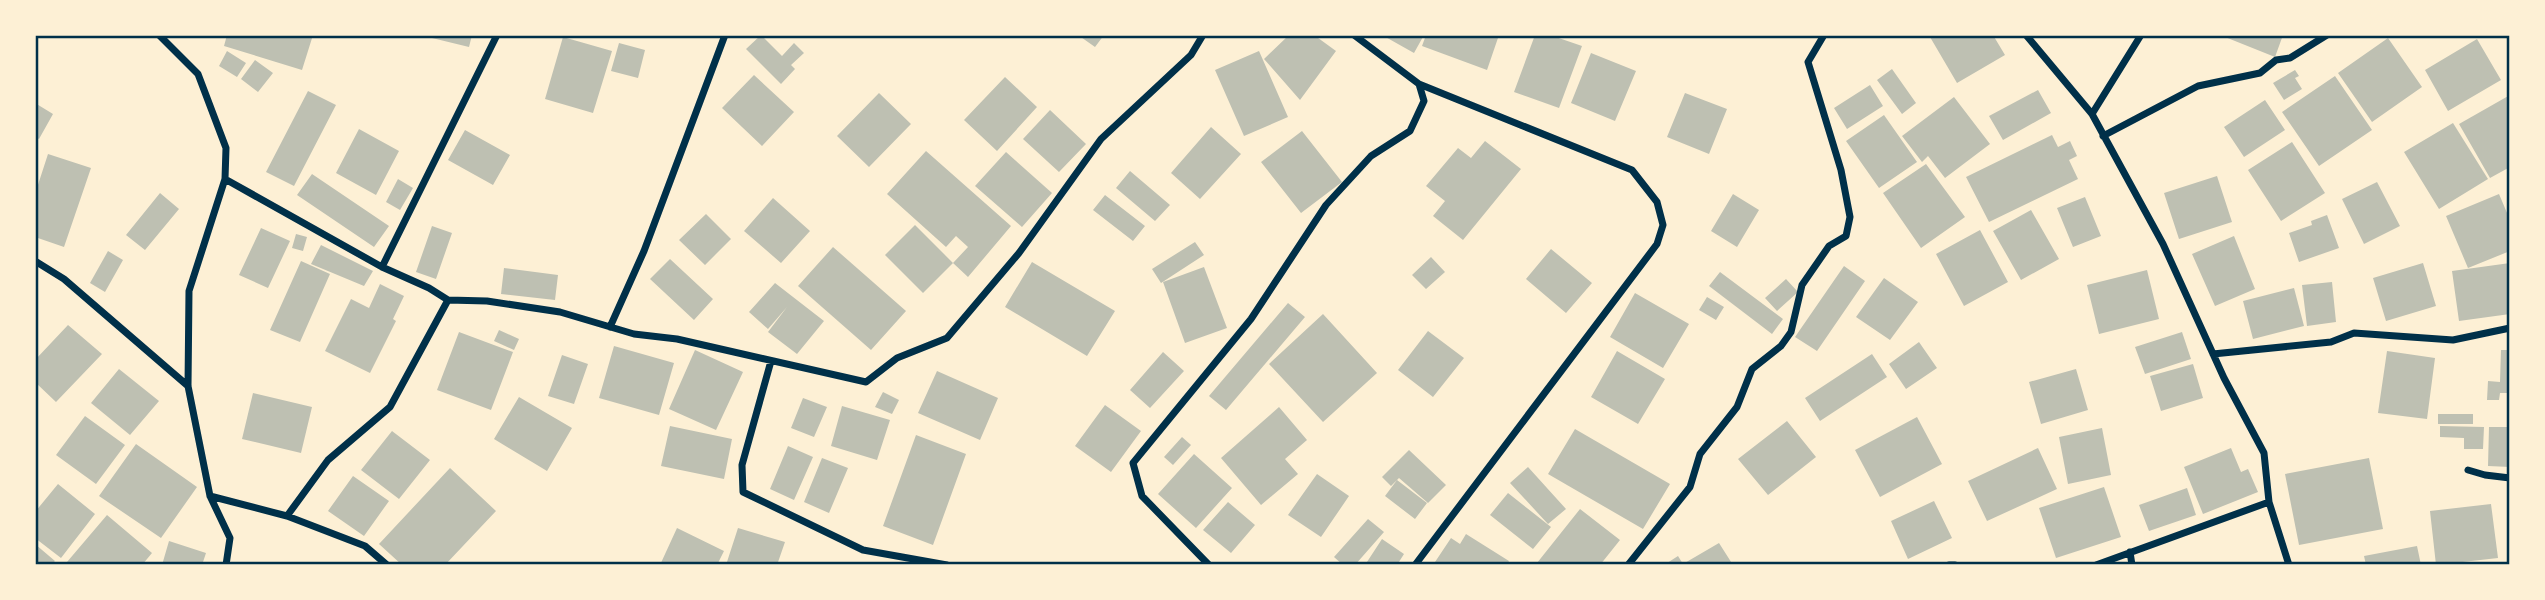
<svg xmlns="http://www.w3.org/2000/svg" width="2545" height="600" viewBox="0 0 2545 600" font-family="'Fira Sans Condensed',sans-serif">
<rect width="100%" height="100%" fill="#fdf0d5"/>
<!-- building -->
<path fill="#bec0b2" d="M227 35H313L302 70 224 46Z
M433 35H472L469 47 432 38Z
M761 35 782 56 794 43 804 53 791 65 795 69 781 84 746 49Z
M1078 35H1104L1095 47Z
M1289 35H1314L1336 51 1300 100 1264 59Z
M1382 35H1424L1414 53Z
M1426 35H1499L1487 70 1422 46Z
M1535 35H1550L1582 46 1559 108 1514 92Z
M1935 35H1993L2005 55 1957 83 1930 37Z
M2220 35H2283L2275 57Z
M563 37 612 51 593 113 545 99Z
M2388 38 2422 87 2372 122 2338 73Z
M2477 39 2501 80 2448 111 2425 70Z
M619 43 645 50 638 78 611 71Z
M227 51 246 63 237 77 219 66Z
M1259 51 1288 117 1244 136 1215 70Z
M1591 53 1636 71 1615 121 1571 103Z
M255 60 273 73 258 92 241 79Z
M1892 69 1916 103 1902 114 1877 80Z
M2295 70 2299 76 2295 78 2302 89 2284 100 2273 83Z
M754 75 794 112 762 146 722 108Z
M2335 76 2372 130 2319 166 2282 112Z
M1005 77 1037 107 997 151 964 120Z
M1870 85 1883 106 1847 129 1834 108Z
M2038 90 2051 113 2003 140 1989 116Z
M308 91 336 105 294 186 266 172Z
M879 93 911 124 869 167 837 136Z
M1685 93 1727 109 1709 154 1667 137Z
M2510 95V167L2490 178 2459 124Z
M1954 97 1990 144 1945 178 1928 156 1922 162 1902 136Z
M2265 100 2285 130 2244 157 2224 127Z
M35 103 53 114 39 139 35 137Z
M1050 110 1086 144 1059 172 1023 139Z
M1884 115 1917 162 1879 188 1846 141Z
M2453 123 2488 179 2439 209 2404 152Z
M1211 127 1241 154 1200 199 1171 173Z
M359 129 399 151 376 195 336 173Z
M465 130 510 155 493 185 448 160Z
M1302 131 1342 182 1301 213 1261 162Z
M2052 135 2058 147 2070 141 2077 156 2069 160 2078 179 1989 222 1966 177Z
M1485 141 1521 169 1463 240 1433 216 1445 201 1426 186 1458 148 1471 158Z
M2292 142 2325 193 2281 221 2248 170Z
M926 151 1011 226 968 277 953 263 968 247 956 236 946 247 887 194Z
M1006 152 1052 193 1022 227 975 186Z
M48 154 91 168 64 247 35 237V194Z
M1926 164 1965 217 1921 248 1883 193Z
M1130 171 1170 205 1155 221 1116 188Z
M312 174 389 226 374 247 297 195Z
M2217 176 2232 222 2179 239 2164 193Z
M398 179 413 188 400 210 386 202Z
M2377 182 2400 226 2364 244 2342 199Z
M160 193 179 209 145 250 126 235Z
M1733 194 1759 210 1737 247 1711 231Z
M2499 194 2510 220V251L2468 268 2446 216Z
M1105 195 1145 226 1133 241 1093 210Z
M2085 197 2101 236 2073 247 2057 208Z
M773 198 810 231 781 263 744 231Z
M2031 210 2059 259 2021 280 1993 231Z
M706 214 731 239 705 265 679 240Z
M2327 215 2339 248 2299 262 2289 233 2312 225 2311 221Z
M915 225 953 263 923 293 885 255Z
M432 226 452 233 436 279 416 272Z
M261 228 290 241 268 288 239 275Z
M1980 230 2008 282 1964 306 1936 254Z
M296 234 307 237 303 251 292 248Z
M2234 236 2255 289 2215 306 2192 254Z
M1195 242 1204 255 1161 283 1152 269Z
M321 245 373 271 364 286 311 264Z
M833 247 906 311 871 350 798 286Z
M1551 249 1592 283 1566 313 1526 279Z
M108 251 123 260 105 292 90 283Z
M1431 257 1445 272 1426 289 1412 275Z
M670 259 713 299 694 320 650 279Z
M301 261 330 274 300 342 270 330Z
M1032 262 1115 311 1087 356 1005 307Z
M2423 263 2436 306 2386 321 2373 278Z
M2510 263V314L2459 321 2452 271Z
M1844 266 1865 281 1817 351 1795 337Z
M1204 267 1227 328 1185 343 1163 282Z
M504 268 558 275 555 300 501 294Z
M2147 270 2159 319 2099 334 2087 285Z
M1720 272 1783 319 1772 334 1709 286Z
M1884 278 1918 302 1890 340 1856 317Z
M1786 279 1798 292 1777 311 1765 298Z
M2332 282 2336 322 2307 326 2302 285Z
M775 283 824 321 797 354 768 332 787 307 768 329 749 312Z
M380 284 404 296 393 319 396 321 370 373 325 351 351 299 369 308Z
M2294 288 2304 326 2253 339 2243 301Z
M1635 293 1689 324 1663 368 1610 337Z
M1707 297 1724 307 1716 320 1699 310Z
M1288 303 1305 317 1226 410 1209 396Z
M1323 314 1377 373 1323 422 1269 364Z
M68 325 102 354 56 402 35 382V360Z
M499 330 519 339 514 350 494 341Z
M1428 331 1464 358 1433 397 1398 370Z
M459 332 513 352 491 410 437 390Z
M2182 332 2191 359 2145 374 2135 347Z
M1919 342 1937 368 1906 389 1889 364Z
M614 346 674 363 659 415 599 398Z
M695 350 743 372 716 430 669 409Z
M2501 350H2510V393H2500L2499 400H2487L2488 381 2500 382Z
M1617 351 1665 379 1638 424 1591 397Z
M2387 351 2435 358 2427 419 2378 413Z
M1163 352 1184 371 1150 408 1130 390Z
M1872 354 1887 377 1820 421 1805 398Z
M562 355 588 364 574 404 548 396Z
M2193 364 2203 398 2161 411 2150 376Z
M119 369 159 401 130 435 91 403Z
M2076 369 2088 410 2041 424 2029 382Z
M937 371 998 398 980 440 918 413Z
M883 392 899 400 892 414 875 407Z
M253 393 312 407 301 453 242 439Z
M519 397 572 428 547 471 494 439Z
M803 398 827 407 814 437 791 428Z
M1105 405 1141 431 1111 472 1075 446Z
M842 406 890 420 877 460 831 446Z
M1279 407 1307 440 1285 459 1298 474 1261 505 1221 458Z
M2438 414H2473V424H2438Z
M85 416 125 445 96 484 56 455Z
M1917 417 1942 464 1880 497 1855 450Z
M1787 421 1816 457 1768 495 1738 459Z
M670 426 732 439 724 479 661 466Z
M2440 426 2484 427 2483 449H2464V438L2440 437Z
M2489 427H2510V467L2488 466Z
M2102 428 2111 475 2068 484 2059 437Z
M1575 429 1670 484 1643 529 1548 474Z
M392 431 430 460 399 499 361 470Z
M916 435 966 454 933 545 883 526Z
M1182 437 1191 445 1173 465 1164 457Z
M136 444 197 487 161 538 99 496Z
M788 446 813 457 794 500 770 489Z
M2038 448 2057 489 1987 521 1968 481Z
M2231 448 2241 472 2248 469 2258 492 2203 514 2184 467Z
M1409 450 1446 485 1428 503 1399 478 1391 486 1382 477Z
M1194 454 1232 488 1196 528 1158 494Z
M822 458 848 468 829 513 804 502Z
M2369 458 2383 529 2299 545 2285 474Z
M1528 467 1566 509 1548 524 1510 483Z
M450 468 496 511 445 565H402L379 544Z
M1317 474 1349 496 1321 537 1288 515Z
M353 476 389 501 364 536 328 511Z
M1397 480 1427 503 1415 519 1385 496Z
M58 484 95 514 61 558 35 538V512Z
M2104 487 2121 537 2056 558 2039 508Z
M2187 488 2196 515 2149 531 2139 505Z
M1508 493 1551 527 1533 549 1490 515Z
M1934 501 1952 538 1908 559 1891 521Z
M1228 502 1255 525 1231 553 1203 530Z
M2491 504 2498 558 2436 565 2430 511Z
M1580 509 1620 540 1600 565H1539L1537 563Z
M107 515 152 553 142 565H71L67 562Z
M1368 519 1384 532 1355 565H1343L1334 557Z
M677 528 724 551 717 565H660Z
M738 528 785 542 777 565H726Z
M1466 534 1509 561 1507 565H1433L1451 538 1460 544Z
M1382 539 1404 554 1397 565H1365Z
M169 541 206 553 202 565H162Z
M1719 543 1733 565H1664L1678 556 1683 564Z
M35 544 55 561 51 565H35Z
M2417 546 2421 565H2366L2364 556Z"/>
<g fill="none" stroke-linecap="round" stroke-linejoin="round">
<!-- minor -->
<path stroke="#003049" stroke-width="7" d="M159 35 198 74 226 148 225 179 189 291 188 386 210 496 230 538 226 565
M1354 35 1419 84 1632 170 1657 202 1663 225 1657 244 1415 565
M2026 35 2092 114 2163 244 2224 378 2264 453 2269 502 2289 565
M2092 114 2141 35
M2103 136 2198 86 2260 73 2276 60 2290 58 2327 35
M225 179 382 267 429 288 448 300 487 301 560 312 634 334 677 339 866 382 897 358 947 338 1019 253 1101 139 1191 55 1203 35
M35 261 64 279 188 386
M382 267 497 35
M610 327 644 251 725 35
M2213 354 2331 342 2354 333 2453 340 2510 328
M771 361 742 465 743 492 863 550 947 565
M2468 470 2485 475 2510 478
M210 496 287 516 365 546 387 565
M287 516 328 460 390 407 448 300
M2130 552 2132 565
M1209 565 1142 496 1133 463 1251 319 1326 205 1371 156 1410 131 1424 101 1419 84
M1628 565 1690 487 1700 454 1737 407 1752 369 1781 346 1791 332 1802 285 1829 246 1846 236 1850 217 1841 170 1808 62 1824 35
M1949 565H1955
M2096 565 2269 502"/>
</g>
<!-- border -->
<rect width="2545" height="600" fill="none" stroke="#fdf0d5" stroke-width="74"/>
<rect x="37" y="37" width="2471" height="526" fill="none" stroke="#003049" stroke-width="2.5"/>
</svg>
